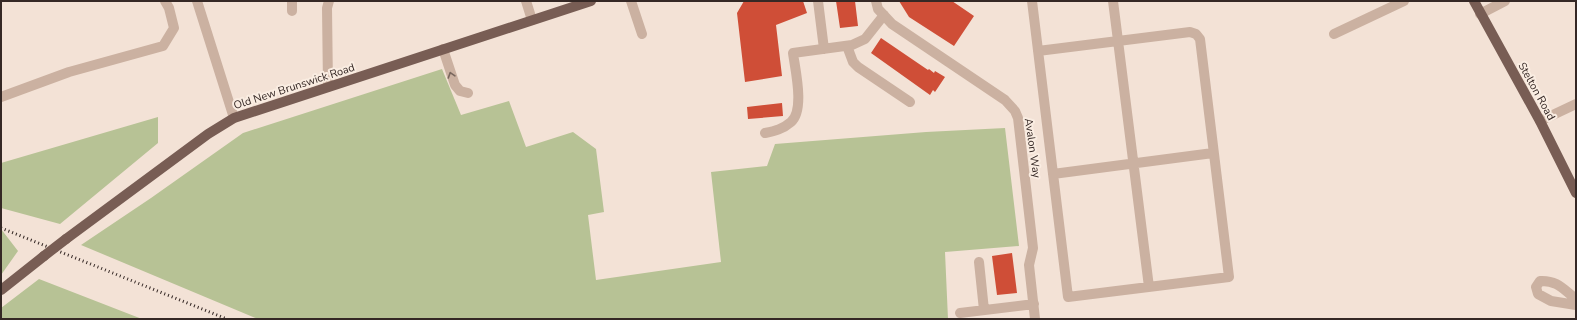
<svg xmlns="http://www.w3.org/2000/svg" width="1577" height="320" viewBox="0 0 1577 320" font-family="'Nunito Sans',sans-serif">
<rect width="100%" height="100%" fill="#f3e2d6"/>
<!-- green -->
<path fill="#b7c295" d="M442 69 461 115 509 101 526 147 573 132 596 149 604 212 588 215 596 280 721 262 711 172 767 166 775 144 926 132 1005 128 1019 246 945 252 948 319H258L81 245 151 198 243 133Z
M158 117V143L60 224 1 208V163Z
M1 229 18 251 1 275Z
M39 279 142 319H1V308Z"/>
<!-- building -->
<path fill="#cf4e37" d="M744 1H803L807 13 776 25 782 76 745 82 737 13Z
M836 1H855L858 26 840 28Z
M899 1H952L974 16 954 46 909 17Z
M881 38 928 70 929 69 934 73 935 71 945 77 935 92 933 90 930 95 871 53Z
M782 103 783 116 748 119 747 107Z
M1012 253 1017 293 997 295 992 256Z"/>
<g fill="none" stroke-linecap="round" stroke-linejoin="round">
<!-- minor -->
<path stroke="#cbb1a1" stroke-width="10" d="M197 1 234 118
M292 1V11
M526 1 532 20
M631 1 642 34
M818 1 824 49
M876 1 878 9 892 24 1005 100 1015 111 1018 118 1033 248 1029 265 1035 319
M1032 1 1068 297 1229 277 1200 39 1196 34 1190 32 1038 51
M1113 1 1149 287
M1480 14 1505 1
M1334 34 1404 1
M847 46 853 62 858 67 910 102
M443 49 455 85 460 91 468 93
M328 87 327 8 329 1
M1 97 69 72 163 46 174 28 169 8 165 1
M1540 121 1576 104
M765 133C775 131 783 129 791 122 805 110 795 69 793 53L852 45 865 39 884 15
M1053 174 1213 153
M979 262 984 310
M1576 299C1563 289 1557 280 1540 281L1536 287 1538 294 1551 301 1576 305
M960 313 1034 304"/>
<!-- major -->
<path stroke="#785d54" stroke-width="10" d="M1474 1 1540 121 1576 193
M66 239 208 134 234 118 591 1
M1 290 44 256"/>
<!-- rail -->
<path stroke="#352825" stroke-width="3" stroke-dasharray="1 3" stroke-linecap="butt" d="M1 228 227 319"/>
<!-- major-bridge -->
<path stroke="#785d54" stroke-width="10" d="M44 256 66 239"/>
</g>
<!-- one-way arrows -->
<defs><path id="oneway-chevron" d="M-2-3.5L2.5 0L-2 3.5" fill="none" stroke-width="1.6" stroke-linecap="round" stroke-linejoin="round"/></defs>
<use stroke="#78665d" href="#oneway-chevron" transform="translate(451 75) rotate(-108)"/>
<g text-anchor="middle" stroke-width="4" stroke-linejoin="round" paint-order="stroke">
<!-- street labels -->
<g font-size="11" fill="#352825" stroke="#faede2">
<text transform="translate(294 86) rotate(-18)" y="4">Old New Brunswick Road</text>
<text transform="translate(1537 91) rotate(61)" y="4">Stelton Road</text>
<text transform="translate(1033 148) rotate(82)" y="4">Avalon Way</text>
</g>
</g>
<!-- border -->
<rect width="1577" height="320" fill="none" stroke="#352825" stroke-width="4"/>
</svg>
